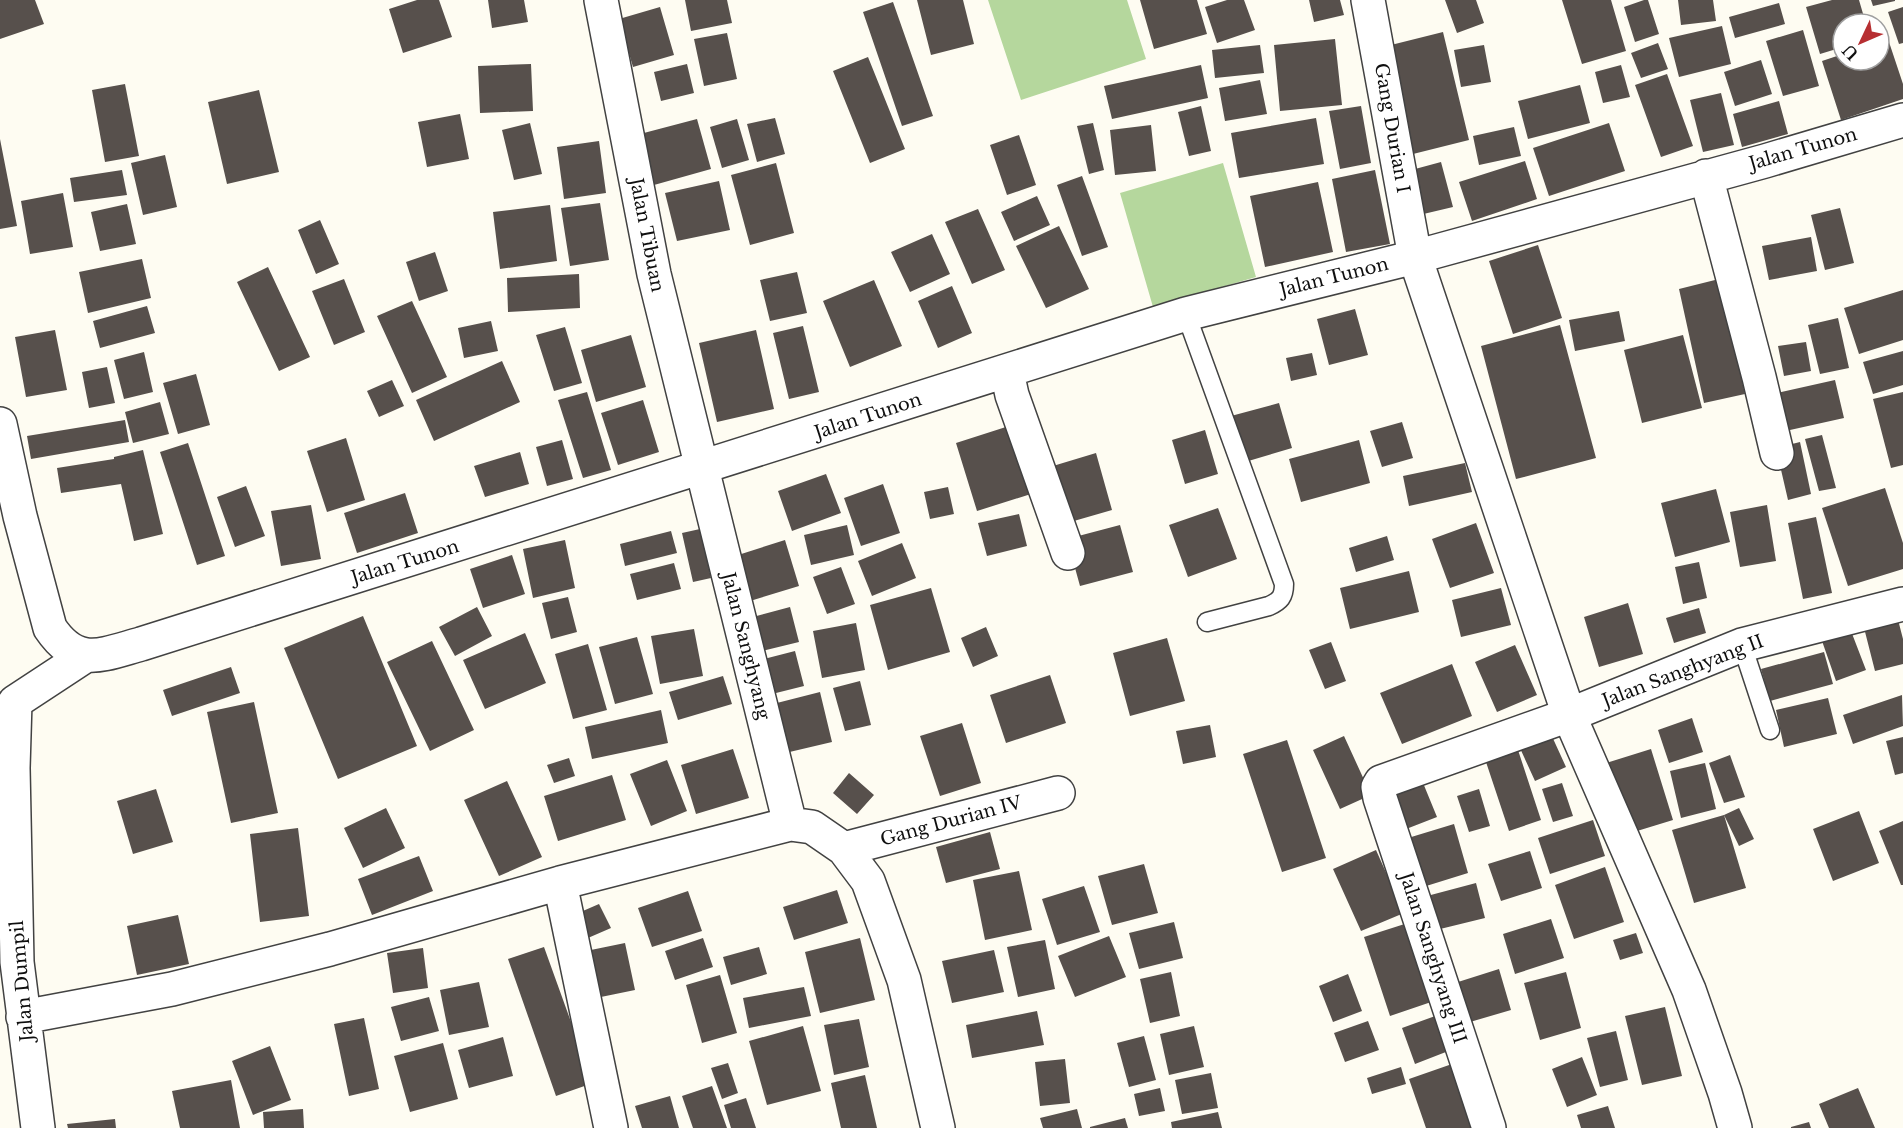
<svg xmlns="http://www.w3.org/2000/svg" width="1903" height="1128" viewBox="0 0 1903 1128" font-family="'Libre Baskerville',serif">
<rect width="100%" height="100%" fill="#fefcf2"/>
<!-- forest -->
<path fill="#b5d79d" d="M988 0H1127L1146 59 1021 100Z
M1223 163 1256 277 1153 307 1120 193Z"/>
<!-- building -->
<path fill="#57504c" d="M0 0H35L44 24 0 39Z
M417 0H439L452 37 403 53 389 9Z
M488 0H524L528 22 492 28Z
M685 0H727L732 23 691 31Z
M917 0H963L974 44 931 55Z
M1140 0H1197L1207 34 1154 49Z
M1227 0H1244L1255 30 1217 43 1205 7Z
M1309 0H1340L1344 15 1314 22Z
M1445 0H1476L1484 23 1457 33Z
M1562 0H1611L1626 51 1582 64Z
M1644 0H1648L1659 34 1635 42 1624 7Z
M1678 0H1713L1716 21 1681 25Z
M1832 0H1859L1866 24H1843V47L1820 54 1806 7Z
M1871 0H1895V1L1873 6Z
M893 2 933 116 902 126 863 12Z
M1779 3 1785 24 1735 38 1729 17Z
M660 7 674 55 633 67 619 19Z
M1903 7V43L1899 44 1888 12Z
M1722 26 1731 64 1679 77 1669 38Z
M1803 30 1819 86 1783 96 1766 41Z
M1443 32 1469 140 1413 154 1387 46Z
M727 33 737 79 704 86 694 39Z
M1335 39 1342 105 1280 111 1274 45Z
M1888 39 1903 84V99L1841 120 1822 61 1843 54V60H1879V42Z
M1658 43 1668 69 1641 78 1631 53Z
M1260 45 1264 73 1215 78 1212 50Z
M1484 45 1491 82 1461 87 1454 50Z
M868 57 905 149 870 163 833 71Z
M1761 60 1772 94 1735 106 1724 72Z
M531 64 533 111 480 113 478 66Z
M687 64 694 93 661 101 654 72Z
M1201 65 1208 98 1112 119 1104 86Z
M1621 65 1630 97 1603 103 1595 72Z
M1667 74 1693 146 1661 157 1635 85Z
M1260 80 1267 114 1225 121 1219 88Z
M125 84 139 156 105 162 92 90Z
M1580 85 1590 123 1528 139 1518 101Z
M259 90 279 172 227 184 208 102Z
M1721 93 1734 145 1703 152 1690 100Z
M1779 101 1788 134 1742 147 1733 114Z
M1201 106 1211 151 1189 156 1178 112Z
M1361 106 1371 163 1340 169 1329 111Z
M460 114 469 159 427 167 418 122Z
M775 118 785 154 757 162 747 124Z
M1316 118 1324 164 1239 178 1231 133Z
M697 119 711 169 654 185 640 134Z
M737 119 749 160 722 168 710 127Z
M530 123 542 174 514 180 502 130Z
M1093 123 1104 170 1089 174 1077 126Z
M1609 123 1625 171 1549 196 1533 148Z
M1151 125 1156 171 1115 175 1110 130Z
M1514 127 1521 156 1479 165 1473 136Z
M1019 135 1036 185 1007 195 990 145Z
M0 139 17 226 0 229Z
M599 141 606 193 564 199 557 147Z
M165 155 177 207 143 215 131 163Z
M1525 161 1537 199 1472 221 1459 182Z
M1441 162 1453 207 1415 216 1404 172Z
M776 163 794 233 750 245 731 175Z
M122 170 127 195 74 202 70 178Z
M1375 170 1390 244 1346 252 1332 179Z
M1082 176 1108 247 1082 256 1057 185Z
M719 181 730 230 677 241 665 193Z
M1318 182 1333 252 1265 267 1250 196Z
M63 193 73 247 30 254 21 201Z
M1037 196 1050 225 1014 241 1001 212Z
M600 203 609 260 570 266 561 208Z
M127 204 136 244 100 251 91 212Z
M550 205 557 261 500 269 493 212Z
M1840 208 1854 263 1825 270 1811 215Z
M978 209 1005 270 972 284 945 222Z
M320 220 339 264 316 274 298 230Z
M1059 226 1089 289 1046 308 1016 246Z
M932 234 950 274 910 292 891 252Z
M1811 237 1817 271 1769 280 1762 246Z
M1538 245 1562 318 1513 334 1489 261Z
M435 252 448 291 419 301 406 262Z
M142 259 151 298 88 313 79 272Z
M268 267 310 357 279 371 237 282Z
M797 272 807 313 770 321 760 280Z
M579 274 580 308 508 312 507 278Z
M344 279 365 332 334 345 312 291Z
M1719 279 1745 394 1704 403 1679 289Z
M874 280 902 346 850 367 823 301Z
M952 286 972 333 938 348 918 301Z
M1903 290V340L1859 354 1844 308Z
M412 301 447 377 412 393 377 316Z
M147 306 155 333 100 348 93 321Z
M1355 309 1368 355 1329 365 1317 319Z
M1619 311 1625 341 1575 351 1569 320Z
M1838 318 1849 368 1820 374 1808 325Z
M491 321 498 351 464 358 458 328Z
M1560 325 1596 458 1516 479 1481 346Z
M803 326 819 392 789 399 773 333Z
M565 327 582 383 554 391 536 335Z
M55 330 67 390 26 397 15 337Z
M756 330 774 409 717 422 699 343Z
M631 335 646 387 596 402 581 350Z
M1683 335 1702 408 1642 423 1624 350Z
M1806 342 1811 371 1784 376 1778 346Z
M1903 351V385L1873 394 1863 362Z
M144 352 153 392 124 399 114 360Z
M1312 353 1317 375 1291 381 1286 358Z
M502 361 520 402 434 441 416 400Z
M107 367 115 403 89 408 82 372Z
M196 374 210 425 178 434 163 383Z
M392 380 404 406 379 417 367 391Z
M1835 380 1844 418 1781 432 1772 394Z
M587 392 611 470 583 478 558 400Z
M1903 392V465L1891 468 1873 399Z
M643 400 659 452 618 465 601 413Z
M160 402 169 434 133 443 125 412Z
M1279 403 1292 448 1245 462 1231 416Z
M125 420 129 442 31 459 27 436Z
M1402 422 1413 458 1382 467 1370 431Z
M1009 426 1031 494 977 511 956 443Z
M1205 430 1218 474 1185 484 1172 440Z
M1822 435 1836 488 1819 491 1805 439Z
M346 438 365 500 327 512 307 451Z
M562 440 573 479 547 486 536 447Z
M1359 440 1370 483 1301 502 1289 459Z
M1800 442 1811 494 1788 500 1776 448Z
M188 443 225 556 197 565 160 452Z
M143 450 163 534 134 541 121 484 61 493 57 468 114 459V457Z
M520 452 529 484 485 497 474 466Z
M1096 453 1112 510 1060 525 1043 469Z
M1465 463 1472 492 1409 506 1403 476Z
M826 474 841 513 792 531 778 491Z
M883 484 900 533 861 546 844 498Z
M246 486 265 536 235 547 217 497Z
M948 487 954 514 930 519 924 492Z
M1885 488 1903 543V569L1848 586 1822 508Z
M1716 489 1730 542 1675 557 1661 503Z
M405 493 418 533 357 553 344 513Z
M311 505 321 559 281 566 271 511Z
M1767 505 1776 561 1740 567 1730 512Z
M1218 508 1237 559 1188 577 1169 525Z
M1019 514 1027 546 987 556 978 523Z
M1816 517 1832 593 1803 599 1788 523Z
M1476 523 1494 573 1450 588 1432 539Z
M847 525 854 555 811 565 804 535Z
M1120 525 1133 572 1080 586 1067 539Z
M700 529 711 578 693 582 682 533Z
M671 531 677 553 625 566 620 544Z
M1387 536 1394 560 1356 572 1349 548Z
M565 540 575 588 533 598 523 549Z
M785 540 799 586 750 601 735 556Z
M902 543 916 578 872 596 858 561Z
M512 555 525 594 483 608 470 569Z
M1699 562 1707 598 1683 604 1675 567Z
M674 563 681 589 637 600 630 574Z
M841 567 855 604 827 614 813 577Z
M1409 571 1419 612 1350 629 1340 588Z
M931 588 950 652 888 670 870 605Z
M1501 588 1511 625 1461 637 1452 600Z
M568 597 577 632 551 639 542 603Z
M1628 603 1643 654 1599 667 1584 617Z
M477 607 492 636 455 656 439 627Z
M790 607 799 642 758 652 749 618Z
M1699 608 1706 633 1674 643 1666 618Z
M1896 612 1903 639V664L1875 671 1862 620Z
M363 616 417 746 338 779 284 648Z
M856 623 865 670 822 678 813 631Z
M986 627 998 656 973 667 961 638Z
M694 629 703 676 660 684 651 636Z
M1851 631 1866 670 1836 681 1822 641Z
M525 633 546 683 485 709 463 660Z
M637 637 653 694 615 704 599 647Z
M1167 638 1185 701 1130 716 1113 653Z
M432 641 474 730 430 751 387 662Z
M1331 642 1346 681 1325 689 1309 650Z
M588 644 607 710 573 719 555 654Z
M1515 645 1537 695 1497 712 1475 662Z
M795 651 804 686 768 695 760 660Z
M1824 652 1833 684 1770 701 1761 669Z
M1452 664 1472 716 1402 744 1380 693Z
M231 667 240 693 172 716 163 690Z
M1050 675 1066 723 1006 743 990 695Z
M723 676 732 704 678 720 669 692Z
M860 681 871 725 845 731 833 688Z
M820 692 832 742 781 754 769 705Z
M1902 695 1903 726 1853 744 1843 715Z
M1828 698 1837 734 1784 747 1776 710Z
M254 702 278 813 231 823 207 712Z
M661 710 668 743 592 759 585 727Z
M1692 718 1703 752 1669 763 1658 730Z
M962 723 981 783 940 796 920 736Z
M1210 725 1216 757 1183 764 1176 731Z
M1550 732 1566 767 1535 781 1519 746Z
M1344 736 1371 795 1340 809 1313 750Z
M1903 737V773L1895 775 1886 741Z
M1287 740 1326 858 1282 872 1243 754Z
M733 749 749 798 696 814 681 765Z
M1651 749 1673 820 1624 835 1603 764Z
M1518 750 1541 820 1509 831 1486 762Z
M1730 755 1745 797 1724 803 1709 763Z
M569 758 575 776 554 783 547 765Z
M667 760 687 811 651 826 630 774Z
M1705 763 1716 809 1681 818 1670 771Z
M849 773 874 795 857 814 833 793Z
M612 775 626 820 558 841 544 796Z
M1421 778 1437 817 1401 831 1386 792Z
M507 781 542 857 499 876 464 800Z
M1562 783 1573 816 1553 822 1542 789Z
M156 789 173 842 133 854 117 801Z
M1479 789 1490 826 1469 832 1457 796Z
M386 808 405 848 363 868 344 828Z
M1739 808 1754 839 1739 846 1724 815Z
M1859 811 1879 863 1833 881 1813 829Z
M1724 815 1746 888 1694 903 1672 830Z
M1593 820 1605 856 1550 874 1538 838Z
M1903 821V885H1901L1879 831Z
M1454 824 1468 873 1423 887 1408 838Z
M298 828 309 916 260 922 250 834Z
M990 832 1000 869 946 883 936 847Z
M1376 850 1404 913 1361 931 1333 869Z
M1530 851 1542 888 1501 901 1488 864Z
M419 856 433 891 372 915 358 879Z
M1144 864 1158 913 1112 925 1098 876Z
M1605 867 1624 922 1574 939 1555 885Z
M1019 871 1032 930 985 940 973 880Z
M1476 883 1485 918 1436 930 1427 896Z
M1084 886 1100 932 1057 945 1042 899Z
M837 890 848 923 794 940 783 907Z
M688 891 702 931 652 947 638 908Z
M599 904 611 928 581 941 569 917Z
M178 915 189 964 137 975 127 926Z
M1551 919 1564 958 1515 974 1503 934Z
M1414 921 1440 999 1390 1016 1364 937Z
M1174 922 1183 958 1139 969 1129 933Z
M1636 933 1643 953 1620 960 1613 940Z
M1109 936 1126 977 1075 997 1058 956Z
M703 938 713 967 675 980 665 951Z
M860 938 875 1000 820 1013 805 952Z
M1045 940 1055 989 1018 997 1007 947Z
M625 943 635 990 596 998 586 951Z
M544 947 593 1083 556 1096 508 959Z
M759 947 767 974 731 985 723 957Z
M423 948 428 988 393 993 387 953Z
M994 950 1004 992 952 1003 942 961Z
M1499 969 1511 1010 1470 1022 1458 982Z
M1171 972 1180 1016 1150 1023 1140 979Z
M1566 972 1581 1028 1540 1040 1524 983Z
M1348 974 1362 1011 1333 1022 1319 986Z
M720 975 737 1033 702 1043 686 985Z
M479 982 489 1027 449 1035 440 990Z
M804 987 811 1016 749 1028 743 998Z
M429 997 439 1031 401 1041 391 1007Z
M1665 1007 1682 1076 1642 1085 1625 1016Z
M1037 1011 1044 1045 972 1058 966 1025Z
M1438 1015 1451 1050 1415 1064 1402 1028Z
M364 1018 379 1089 349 1096 334 1024Z
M859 1019 869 1067 834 1075 824 1025Z
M1368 1021 1379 1050 1345 1062 1334 1033Z
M803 1026 821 1091 767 1105 749 1041Z
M1194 1026 1204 1067 1169 1075 1160 1034Z
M1616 1031 1628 1080 1600 1087 1587 1038Z
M1144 1036 1156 1080 1129 1087 1117 1043Z
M503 1037 513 1076 469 1088 458 1050Z
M443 1043 458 1099 410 1112 394 1056Z
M270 1046 291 1100 253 1115 232 1061Z
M1582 1057 1597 1095 1567 1107 1552 1069Z
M1065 1059 1070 1103 1040 1106 1035 1062Z
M728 1063 738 1093 722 1099 711 1068Z
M1452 1064 1474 1128H1426L1409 1079Z
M1401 1067 1406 1084 1372 1094 1367 1078Z
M1211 1073 1218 1108 1182 1114 1175 1080Z
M865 1075 877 1128H841L831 1083Z
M231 1080 240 1128H180L172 1091Z
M712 1086 727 1128H693L682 1096Z
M1160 1088 1165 1111 1139 1116 1134 1094Z
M1858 1088 1875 1128H1829L1819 1104Z
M670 1096 679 1128H642L635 1106Z
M746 1098 756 1128H731L724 1105Z
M1608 1106 1615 1128H1581L1577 1115Z
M303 1109 304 1128H264L263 1112Z
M1077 1109 1082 1128H1043L1040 1118Z
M1218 1112 1222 1128H1172L1171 1122Z
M1125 1118 1128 1128H1090V1127Z
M115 1119 116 1128H68L67 1124Z
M1809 1122 1811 1128H1791V1127Z"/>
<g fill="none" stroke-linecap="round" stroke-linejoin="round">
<defs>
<path id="service" d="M1186 314 1284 584C1284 597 1280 601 1269 606L1207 622
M1742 645 1770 730"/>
<path id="minor" d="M601 0 654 274 790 824
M1368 0 1415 257 1569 715 1689 990 1725 1093 1735 1128
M1706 176 1759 377 1777 453
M1007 372 1012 395 1068 553
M0 424 20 516 50 628C77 668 101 655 141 644L1186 314 1415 257 1765 161 1903 120
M844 849 1058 793
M560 883 611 1128
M23 1017 172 989 330 949 560 883 790 824 812 827 844 849 868 881 904 980 938 1128
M38 1128 17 962 13 768 15 702 85 656
M1489 1128 1380 798 1378 787 1381 782 1569 715 1742 645 1903 604"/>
</defs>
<!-- service casing -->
<use href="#service" stroke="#424242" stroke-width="21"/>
<!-- minor casing -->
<use href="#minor" stroke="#424242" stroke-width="36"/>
<!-- service -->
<use href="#service" stroke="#fff" stroke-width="18"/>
<!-- minor -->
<use href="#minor" stroke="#fff" stroke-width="33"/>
</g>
<g text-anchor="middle" stroke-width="6" stroke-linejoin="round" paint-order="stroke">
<!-- street labels -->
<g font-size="18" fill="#0f0f0f" stroke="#fff">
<text transform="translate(1392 128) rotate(80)" y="6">Gang Durian I</text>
<text transform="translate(1803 149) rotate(-16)" y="6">Jalan Tunon</text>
<text transform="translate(647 235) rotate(79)" y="6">Jalan Tibuan</text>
<text transform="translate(1334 277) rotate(-14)" y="6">Jalan Tunon</text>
<text transform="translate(868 416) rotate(-18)" y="6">Jalan Tunon</text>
<text transform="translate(405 562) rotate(-17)" y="6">Jalan Tunon</text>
<text transform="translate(746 646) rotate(76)" y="6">Jalan Sanghyang</text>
<text transform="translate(1683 671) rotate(-21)" y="6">Jalan Sanghyang II</text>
<text transform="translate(951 821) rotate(-15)" y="6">Gang Durian IV</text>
<text transform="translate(1433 958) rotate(72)" y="6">Jalan Sanghyang III</text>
<text transform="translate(22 981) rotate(-95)" y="6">Jalan Dumpil</text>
</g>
</g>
<!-- north arrow -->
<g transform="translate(1861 42) rotate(226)"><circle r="28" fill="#ffffff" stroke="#9f9f9f" stroke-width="1.5"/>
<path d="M0-4.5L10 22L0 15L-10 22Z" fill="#b72f32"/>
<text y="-9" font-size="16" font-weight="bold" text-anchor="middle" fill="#0f0f0f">U</text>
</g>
</svg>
